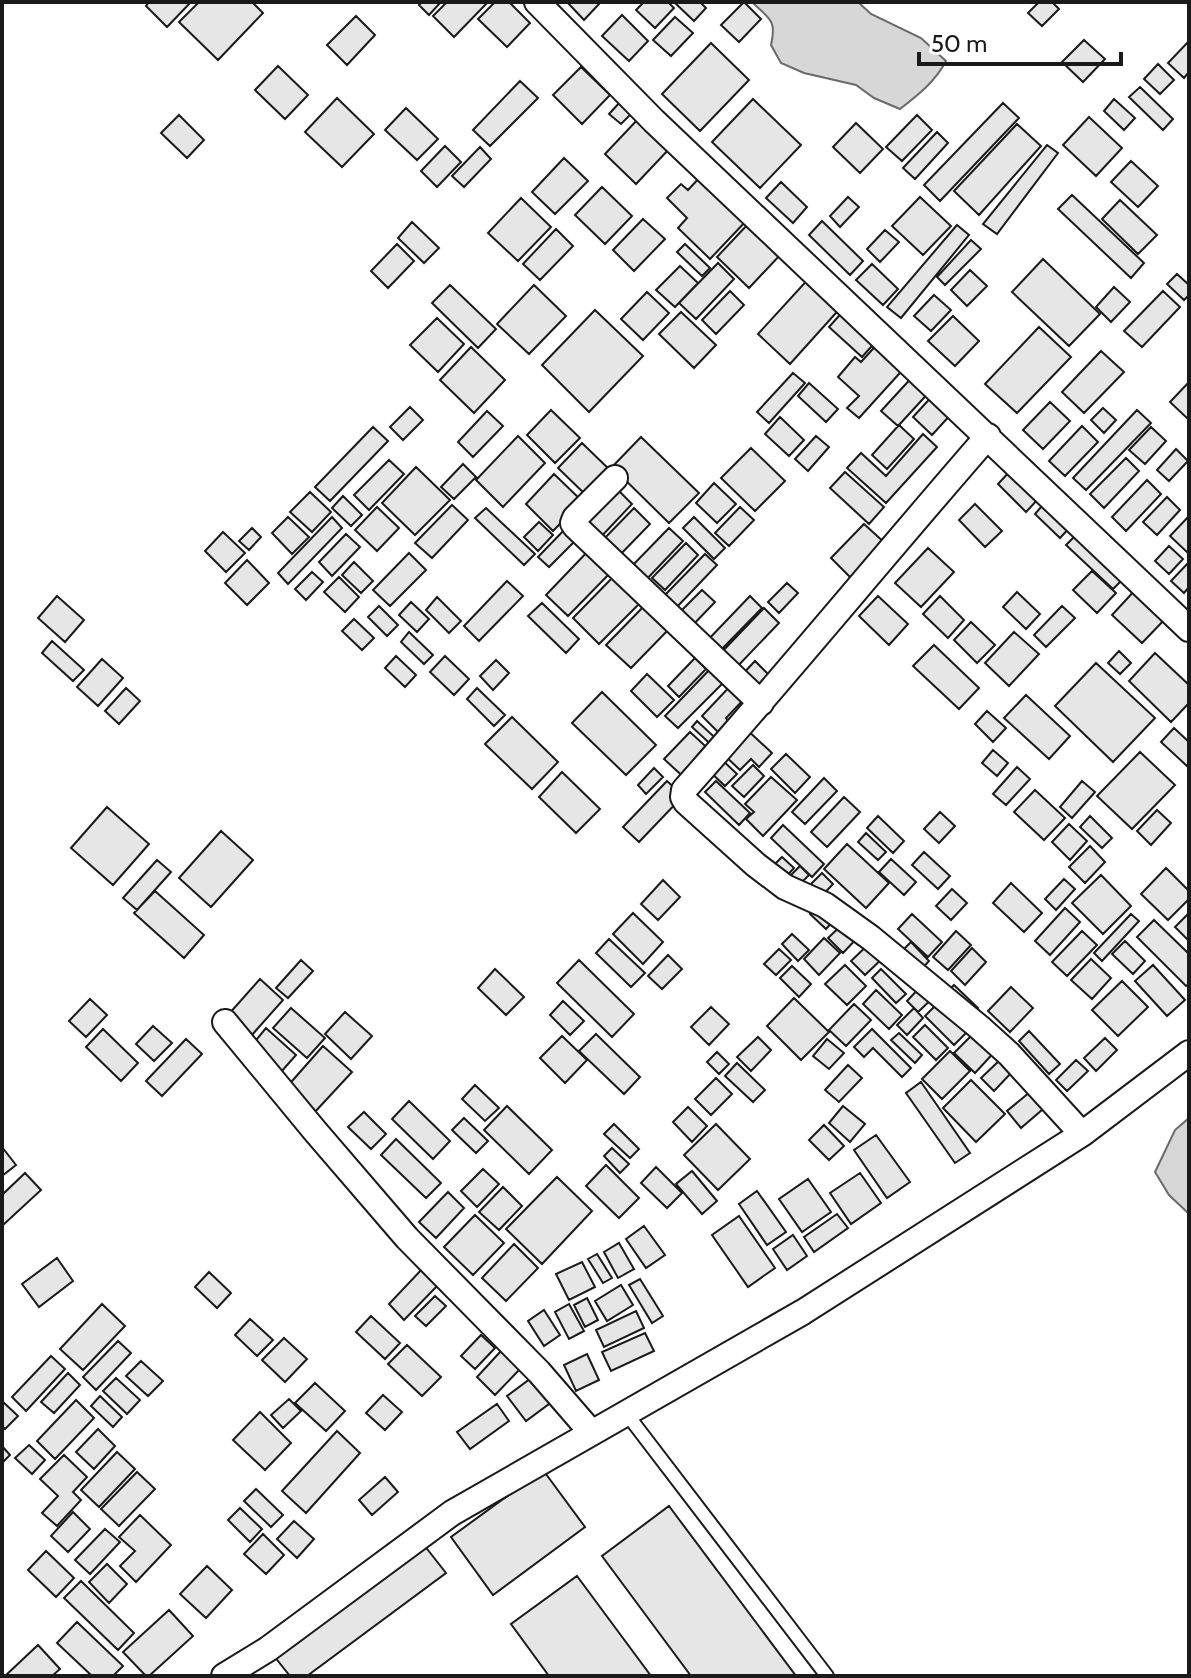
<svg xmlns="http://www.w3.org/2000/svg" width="1191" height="1678" viewBox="0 0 1191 1678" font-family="Cabin,sans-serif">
<rect width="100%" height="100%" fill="#fff"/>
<!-- water -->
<path fill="#d7d7d7" stroke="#6a6a6a" stroke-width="2" d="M752 2H858L871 14 921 38 946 61C935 82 918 95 900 109L874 98 856 85 804 73 781 63 771 45C777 19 769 19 752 2Z
M1189 1118V1214L1169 1195 1155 1172 1175 1130Z"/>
<!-- building -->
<path fill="#e6e6e6" stroke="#1a1a1a" stroke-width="2" d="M149 2H191L167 27 146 6Z
M199 2H252L263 13 218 60 179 22Z
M422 2H441L429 15 419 5Z
M447 2H488L454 37 433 16Z
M495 2H509L530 23 507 47 478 19Z
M567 2H598L599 4 584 20Z
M644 2H668L674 8 655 28 636 10Z
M674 2H700L706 8 694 21Z
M744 2 761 19 739 42 721 25Z
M1039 2H1052L1059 9 1042 26 1028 13Z
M622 15 648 41 629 61 602 36Z
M356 16 375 35 347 65 327 45Z
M675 17 693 33 671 56 653 40Z
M1084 40 1105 59 1083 82 1062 62Z
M1189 41V72L1184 78 1168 63Z
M711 43 749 80 700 131 662 94Z
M1158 64 1174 80 1160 94 1144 79Z
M278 66 308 95 285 119 255 90Z
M581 67 610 95 582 124 553 95Z
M520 81 538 98 490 146 473 130Z
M1140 87 1173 119 1163 130 1129 97Z
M337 98 374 134 342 167 305 132Z
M753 99 801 145 760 188 712 142Z
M1114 99 1135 118 1124 130 1104 111Z
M622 100 634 111 621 124 609 114Z
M1003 103 1019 118 940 201 924 185Z
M406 108 438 139 417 160 385 130Z
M179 115 204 140 187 158 161 133Z
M917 115 932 130 902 161 886 147Z
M640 117 671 147 636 184 605 154Z
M1089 117 1122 148 1096 176 1063 145Z
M856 123 883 149 860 173 833 147Z
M1017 124 1041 146 979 215 954 191Z
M937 132 948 143 915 179 903 168Z
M1047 145 1058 153 997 234 983 224Z
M445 146 461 162 437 187 421 171Z
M480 147 491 159 464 187 452 176Z
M564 158 588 181 555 214 532 192Z
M1131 161 1158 186 1138 207 1111 182Z
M701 176 747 220 710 259 678 228 687 218 667 198 681 184 688 190Z
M781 182 807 207 793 223 766 198Z
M602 187 632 216 605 244 575 215Z
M1072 195 1144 263 1131 278 1058 209Z
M848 197 859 207 840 227 830 216Z
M920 197 951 226 923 255 892 226Z
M521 198 551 227 518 261 488 233Z
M1120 200 1157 235 1138 254 1102 219Z
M643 219 665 239 634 271 613 250Z
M822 221 863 261 850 275 809 235Z
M412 222 439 248 424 263 398 238Z
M749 223 781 254 749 288 717 257Z
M957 225 969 235 901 318 887 307Z
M556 229 573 246 540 280 523 264Z
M885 230 899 242 880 262 867 249Z
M971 240 981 249 945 285 937 277Z
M397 244 414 261 388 288 371 271Z
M685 244 710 268 702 276 677 252Z
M1043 259 1100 314 1069 346 1012 292Z
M718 263 734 279 696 319 679 303Z
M872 264 898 289 883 305 856 280Z
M680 266 698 283 675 307 656 290Z
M970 270 987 286 967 306 951 290Z
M1177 274 1189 285V295L1184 300 1167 284Z
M812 275 844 304 790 364 758 334Z
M450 285 496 329 478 348 432 303Z
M534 285 566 316 529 354 497 324Z
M1114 287 1130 302 1111 322 1096 307Z
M730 291 744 305 716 334 702 320Z
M1163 291 1180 307 1142 347 1124 331Z
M647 292 669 313 643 340 621 319Z
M934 295 951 310 931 331 914 316Z
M846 308 879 338 862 357 829 327Z
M595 310 643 356 589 412 542 365Z
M681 312 716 345 694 368 659 334Z
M953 316 979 341 955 366 928 341Z
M437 318 464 344 438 372 410 345Z
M1039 327 1071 357 1017 413 985 384Z
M881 340 908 364 859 418 847 408 859 396 838 377 855 357 861 362Z
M471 347 505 380 474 413 440 380Z
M1101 351 1124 372 1084 413 1062 392Z
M793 373 805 383 769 423 757 412Z
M916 373 933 388 898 426 881 411Z
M1189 382V420L1170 402Z
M809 383 838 409 826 422 798 396Z
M935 393 954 411 932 435 913 417Z
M1050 402 1070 421 1043 449 1023 430Z
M410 407 423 420 403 440 390 427Z
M1103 408 1116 420 1104 433 1091 420Z
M551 410 580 438 555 463 527 435Z
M1137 410 1151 423 1086 490 1073 478Z
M487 411 503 426 473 457 458 442Z
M780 417 804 440 789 456 765 434Z
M899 425 914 439 887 469 872 455Z
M1082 426 1098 442 1065 476 1049 461Z
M373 427 388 441 330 501 315 487Z
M1151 427 1166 441 1145 464 1129 450Z
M923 434 937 447 886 503 847 468 861 453 886 476Z
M518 436 545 463 503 507 476 480Z
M816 436 829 447 808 471 795 459Z
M641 437 699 493 669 523 612 467Z
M582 443 612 472 588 497 558 468Z
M751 448 785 481 755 511 721 478Z
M1176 449 1188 461 1169 481 1157 470Z
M1126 458 1139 471 1104 508 1090 494Z
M389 460 404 474 369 510 354 495Z
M463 464 476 477 454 499 441 487Z
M416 467 450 500 415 535 382 503Z
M1012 469 1040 497 1026 512 998 484Z
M845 472 884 507 869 524 830 488Z
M554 474 582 501 553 531 526 504Z
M1147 480 1161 494 1126 531 1112 517Z
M714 483 736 504 717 523 696 503Z
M615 487 632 504 597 541 579 524Z
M310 492 331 512 312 532 290 512Z
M343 496 362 515 351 526 332 508Z
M1167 497 1180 510 1157 535 1143 522Z
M1048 499 1074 523 1060 538 1035 514Z
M975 504 1002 531 985 547 959 520Z
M452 505 468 520 432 558 415 543Z
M377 507 399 528 377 551 355 530Z
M740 507 754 520 729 546 715 533Z
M486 508 535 554 524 565 475 518Z
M634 508 650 524 616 559 600 543Z
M1189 516V554L1170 536Z
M288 517 309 537 292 554 272 533Z
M332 517 342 528 288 584 278 573Z
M694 517 725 548 714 559 683 528Z
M539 522 553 535 538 551 524 537Z
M864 524 886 544 852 579 831 558Z
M568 526 579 537 549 567 538 557Z
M252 528 261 537 249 550 239 541Z
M669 528 683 541 644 582 630 568Z
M1081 530 1127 575 1113 589 1066 545Z
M223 532 245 553 226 572 205 551Z
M346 534 360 547 332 576 319 562Z
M686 543 698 555 665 590 652 578Z
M1169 546 1183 559 1169 574 1155 561Z
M591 548 613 570 568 616 546 595Z
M928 548 954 572 921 607 895 583Z
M409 553 426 570 390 606 373 590Z
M705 554 717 565 675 609 663 597Z
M247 560 269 583 247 605 225 583Z
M354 562 373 581 361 593 342 575Z
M1189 562V587L1184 593 1171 581Z
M1092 571 1116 593 1097 613 1073 590Z
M312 572 323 582 306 600 295 589Z
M616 574 643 600 599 644 573 618Z
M339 577 359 597 345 612 324 592Z
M507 581 523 596 479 641 464 626Z
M787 583 798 593 779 613 768 602Z
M1137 588 1167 617 1142 643 1112 615Z
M702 590 715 602 690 628 677 615Z
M1017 592 1040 614 1026 629 1003 607Z
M57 596 84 620 65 642 38 618Z
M750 596 762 608 716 655 704 644Z
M878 596 908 624 889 645 859 616Z
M940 596 964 620 948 638 923 614Z
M437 597 461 621 449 633 426 610Z
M411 602 429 619 417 632 399 615Z
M648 602 672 626 631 668 606 645Z
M542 603 579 639 566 653 528 616Z
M379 606 398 625 387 636 368 617Z
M1062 606 1075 618 1046 647 1034 635Z
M764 608 779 623 733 671 718 656Z
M354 619 374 638 362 650 342 631Z
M971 622 995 645 977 663 954 640Z
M409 632 433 655 424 664 401 642Z
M1014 632 1039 654 1009 686 985 663Z
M52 641 84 670 73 681 42 653Z
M934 645 979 688 959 709 913 666Z
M1119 651 1131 663 1120 674 1108 663Z
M1155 653 1189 685V703L1171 722 1129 681Z
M396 656 416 675 405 687 385 668Z
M445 656 469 679 454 695 430 672Z
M695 658 706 669 679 697 668 686Z
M102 659 123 678 98 706 77 687Z
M496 660 509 673 493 690 480 676Z
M755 661 776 682 759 699 738 679Z
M1096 663 1155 718 1113 762 1055 706Z
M712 667 726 680 678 728 665 716Z
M647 674 674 700 657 717 631 691Z
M735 681 749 694 726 718 731 724 721 735 702 716Z
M126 688 140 701 119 724 105 711Z
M477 688 505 715 494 726 467 699Z
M602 692 656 745 626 775 572 723Z
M1026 695 1070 736 1049 759 1004 718Z
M987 711 1006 728 993 742 975 724Z
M512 717 558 762 532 789 485 744Z
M697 721 723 745 718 751 692 727Z
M744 727 772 753 759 767 751 759 740 770 721 752Z
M1174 728 1189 742V764L1187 766 1161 742Z
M690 732 715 755 689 782 664 759Z
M993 750 1008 763 997 776 982 763Z
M1140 752 1175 785 1132 829 1097 796Z
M786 754 810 777 795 793 771 769Z
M718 756 737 774 725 786 706 768Z
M753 765 764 776 744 797 732 786Z
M1017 767 1030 779 1006 805 993 794Z
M654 768 663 777 646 794 638 785Z
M562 772 600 809 576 833 539 797Z
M771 777 797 800 763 836 746 819 754 812 745 804Z
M824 778 837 791 805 824 792 812Z
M667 781 683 796 639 842 623 827Z
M716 781 750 813 739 825 705 792Z
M1082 781 1095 792 1072 818 1060 807Z
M1035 790 1065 818 1044 840 1014 812Z
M844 797 860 812 827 847 811 832Z
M107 807 149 844 113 885 71 848Z
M1157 810 1171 823 1151 845 1137 831Z
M940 812 955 826 939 843 924 829Z
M878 816 904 841 893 853 867 828Z
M1090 816 1112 838 1102 848 1080 827Z
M1069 824 1087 841 1070 860 1052 842Z
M783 825 824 864 812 877 771 838Z
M221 831 253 860 211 907 179 878Z
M866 833 886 852 878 860 858 842Z
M847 844 889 883 866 908 824 869Z
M1090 846 1105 862 1085 883 1069 867Z
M924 852 950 876 938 889 912 865Z
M782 857 794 868 781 882 769 870Z
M891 859 916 882 904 895 879 872Z
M157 860 171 872 137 910 123 898Z
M800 866 809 875 794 890 785 881Z
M1166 868 1189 891V899L1168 920 1141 894Z
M822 873 833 884 818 900 806 889Z
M1101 875 1131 906 1103 934 1072 903Z
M1064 879 1075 889 1056 910 1045 899Z
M663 880 680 897 658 920 641 904Z
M1011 883 1042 913 1024 932 993 903Z
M952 889 967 903 951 920 936 906Z
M155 891 204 935 184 958 134 913Z
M820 904 835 919 826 929 810 914Z
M1065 908 1080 922 1050 955 1035 941Z
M633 913 663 942 643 964 613 934Z
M1189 913V941L1175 927Z
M912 914 942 942 928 957 898 929Z
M1131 914 1139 921 1102 961 1094 953Z
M1154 920 1189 954V984L1186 986 1137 937Z
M846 921 860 935 843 953 828 938Z
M956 931 971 945 948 970 933 957Z
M1082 931 1097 945 1067 976 1052 962Z
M792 934 809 950 798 961 782 944Z
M824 938 840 953 819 975 804 959Z
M609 939 645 973 631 987 596 953Z
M872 941 886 955 865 975 851 961Z
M1125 941 1145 961 1133 974 1112 954Z
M911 942 929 961 917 974 898 955Z
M972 948 986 962 965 985 951 971Z
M779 949 791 960 776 975 764 964Z
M668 955 682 969 662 989 648 976Z
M1091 959 1111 978 1092 999 1071 980Z
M301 960 313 971 288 998 276 988Z
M579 960 634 1014 612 1037 557 983Z
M845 965 866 986 847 1005 825 984Z
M1153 965 1185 1000 1167 1016 1135 981Z
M792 966 811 984 799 997 780 978Z
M495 969 524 997 506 1015 478 988Z
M881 969 906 994 896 1003 872 978Z
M260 979 283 1000 251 1036 228 1015Z
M1122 981 1148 1007 1118 1036 1092 1010Z
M924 983 936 995 918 1012 907 1001Z
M954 985 978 1008 969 1017 945 994Z
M1011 987 1033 1008 1010 1032 988 1011Z
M876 990 902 1015 889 1029 863 1004Z
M794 998 829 1032 801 1060 767 1026Z
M90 999 107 1015 86 1037 69 1021Z
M942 999 971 1028 954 1045 925 1016Z
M563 1001 584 1021 570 1035 550 1015Z
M854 1004 871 1020 846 1046 829 1030Z
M711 1007 729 1024 709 1045 691 1027Z
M291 1008 325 1038 307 1058 273 1028Z
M914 1008 923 1018 907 1035 897 1025Z
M345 1012 372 1036 351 1059 325 1034Z
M925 1025 948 1048 936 1060 913 1037Z
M153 1026 172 1043 154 1061 136 1044Z
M266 1028 296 1055 281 1072 252 1045Z
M979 1028 999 1047 975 1073 954 1053Z
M103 1029 138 1063 121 1081 86 1047Z
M872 1029 911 1068 902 1077 873 1048 864 1057 854 1047Z
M1029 1031 1060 1064 1049 1074 1019 1041Z
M899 1033 922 1055 915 1063 891 1040Z
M596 1034 640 1077 624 1094 579 1051Z
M562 1036 587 1060 565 1083 540 1058Z
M758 1037 771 1050 751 1071 737 1057Z
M1105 1038 1117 1050 1096 1071 1084 1058Z
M186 1039 202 1054 162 1096 146 1081Z
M827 1039 844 1053 829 1069 813 1056Z
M323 1046 352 1072 313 1114 285 1089Z
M950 1051 970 1071 942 1099 922 1079Z
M717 1052 729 1064 719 1074 707 1062Z
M1001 1059 1013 1071 994 1091 981 1078Z
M1076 1060 1088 1071 1067 1091 1056 1080Z
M737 1063 765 1090 753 1102 725 1076Z
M848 1065 862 1078 839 1102 825 1090Z
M716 1078 732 1094 711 1115 695 1099Z
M971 1080 1005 1114 976 1142 943 1108Z
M921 1082 970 1153 955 1163 906 1093Z
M475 1085 499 1108 485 1121 462 1099Z
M1030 1092 1043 1109 1021 1128 1007 1111Z
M409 1101 450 1141 433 1159 392 1119Z
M507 1106 552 1150 529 1174 484 1130Z
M843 1106 865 1124 850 1142 829 1123Z
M688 1107 707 1126 692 1142 673 1122Z
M364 1112 386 1134 371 1149 348 1127Z
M464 1118 488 1141 476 1153 452 1130Z
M614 1124 639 1149 630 1158 604 1134Z
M716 1124 750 1159 718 1190 684 1155Z
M824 1125 844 1146 829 1160 809 1140Z
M876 1135 910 1182 887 1198 854 1150Z
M396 1139 441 1183 426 1198 381 1155Z
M2 1147 16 1165 2 1176Z
M612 1148 629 1164 620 1173 604 1156Z
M606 1165 639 1198 619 1218 586 1186Z
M656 1167 682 1193 667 1208 641 1183Z
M483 1169 499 1184 477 1207 461 1191Z
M692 1171 717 1201 702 1214 676 1184Z
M25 1173 41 1190 2 1226V1195Z
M860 1173 881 1203 851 1224 830 1193Z
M557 1177 592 1211 542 1264 506 1229Z
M808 1179 831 1212 802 1232 779 1199Z
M503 1187 522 1206 499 1230 479 1212Z
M757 1191 786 1232 767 1245 739 1204Z
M448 1192 464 1208 436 1238 419 1222Z
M837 1214 848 1228 814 1252 804 1237Z
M475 1215 504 1243 473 1275 444 1247Z
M739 1216 775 1268 748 1287 712 1235Z
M644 1226 665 1255 646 1268 626 1239Z
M793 1235 807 1256 787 1270 773 1249Z
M619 1243 634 1269 618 1278 604 1252Z
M514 1244 538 1268 506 1301 482 1278Z
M597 1254 612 1278 603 1283 588 1259Z
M57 1258 73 1281 39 1307 22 1284Z
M582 1262 595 1287 569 1300 556 1274Z
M424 1267 440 1283 404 1320 389 1304Z
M209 1272 231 1293 217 1308 195 1287Z
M640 1279 663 1316 652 1323 629 1285Z
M621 1285 633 1305 607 1321 595 1301Z
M435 1296 446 1306 426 1326 415 1316Z
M587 1298 598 1320 585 1327 574 1305Z
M102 1304 125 1326 83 1370 60 1349Z
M569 1304 584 1331 569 1339 555 1312Z
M544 1310 560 1335 544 1346 528 1321Z
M636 1311 644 1328 604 1347 596 1330Z
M371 1316 400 1343 385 1359 356 1332Z
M250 1319 273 1340 257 1356 235 1335Z
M645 1333 654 1351 611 1371 602 1352Z
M481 1335 495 1348 475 1369 461 1356Z
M284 1338 307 1359 285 1382 262 1360Z
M118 1341 131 1353 96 1390 83 1377Z
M407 1345 441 1377 422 1396 388 1364Z
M501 1351 520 1369 495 1395 477 1377Z
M587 1354 599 1380 576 1391 564 1365Z
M51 1356 65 1369 26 1411 12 1397Z
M141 1361 163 1381 148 1396 126 1376Z
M68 1373 80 1385 54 1413 41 1402Z
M534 1376 553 1401 526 1421 507 1396Z
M116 1378 140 1400 127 1414 103 1391Z
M315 1383 345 1411 326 1431 295 1403Z
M383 1395 402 1412 385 1430 366 1413Z
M100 1396 122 1417 113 1427 91 1406Z
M289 1399 301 1411 283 1428 271 1415Z
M76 1400 94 1418 55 1459 37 1441Z
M2 1401 18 1416 5 1429 2 1426Z
M497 1404 509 1421 470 1449 457 1432Z
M260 1412 291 1443 265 1470 233 1440Z
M98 1429 115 1446 94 1469 76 1452Z
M337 1431 360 1453 306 1513 282 1491Z
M29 1445 45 1460 32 1474 15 1458Z
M2 1446 10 1455 2 1463Z
M117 1452 135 1469 99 1507 81 1490Z
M64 1455 87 1477 73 1492 81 1500 57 1526 42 1513 58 1496 40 1479Z
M543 1470 585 1527 493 1595 451 1537Z
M137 1472 155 1489 119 1526 101 1509Z
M385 1477 398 1492 372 1515 359 1500Z
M256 1489 283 1515 271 1527 244 1501Z
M669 1506 796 1676H691L602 1556Z
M240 1508 262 1529 250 1542 228 1520Z
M73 1512 90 1529 68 1552 51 1536Z
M140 1515 171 1545 136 1582 120 1566 135 1551 119 1537Z
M294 1521 314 1539 297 1558 277 1539Z
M105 1529 120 1542 90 1574 75 1560Z
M263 1534 284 1555 266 1574 244 1554Z
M424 1545 446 1573 307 1676H290L274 1656Z
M46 1551 74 1578 56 1597 28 1570Z
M107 1564 127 1584 109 1603 89 1582Z
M207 1566 232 1590 206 1618 180 1594Z
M577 1576 651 1676H549L511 1624Z
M81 1581 134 1633 118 1650 64 1598Z
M169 1610 193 1636 149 1676H146L123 1652Z
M77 1622 123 1666 113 1676H92L57 1643Z
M38 1645 60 1669 52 1676H5Z"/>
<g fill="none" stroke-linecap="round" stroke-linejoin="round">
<defs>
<path id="lane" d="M626 1413 827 1676"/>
<path id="street" d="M537 2 654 121 1189 629
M988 436C886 553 787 674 684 790L683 797 686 802 756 865 785 887 825 905 871 938 979 1027 1009 1054 1082 1134
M615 478 575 518 573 523 575 526 761 703
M225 1022 315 1131 407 1238 539 1372 591 1432
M224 1676 268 1649 452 1513 803 1312 1082 1134 1189 1053"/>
</defs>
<!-- lane casing -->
<use href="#lane" stroke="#1a1a1a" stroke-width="16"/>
<!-- street casing -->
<use href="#street" stroke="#1a1a1a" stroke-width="28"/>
<!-- lane -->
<use href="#lane" stroke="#fff" stroke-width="12"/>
<!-- street -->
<use href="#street" stroke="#fff" stroke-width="24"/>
</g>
<!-- border -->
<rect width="1191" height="1678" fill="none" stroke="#1a1a1a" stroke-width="8"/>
<!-- scale -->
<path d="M919 52v12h202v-12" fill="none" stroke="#1a1a1a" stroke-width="4"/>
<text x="931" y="52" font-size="24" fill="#1a1a1a" stroke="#ffffff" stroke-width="6" paint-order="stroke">50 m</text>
</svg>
